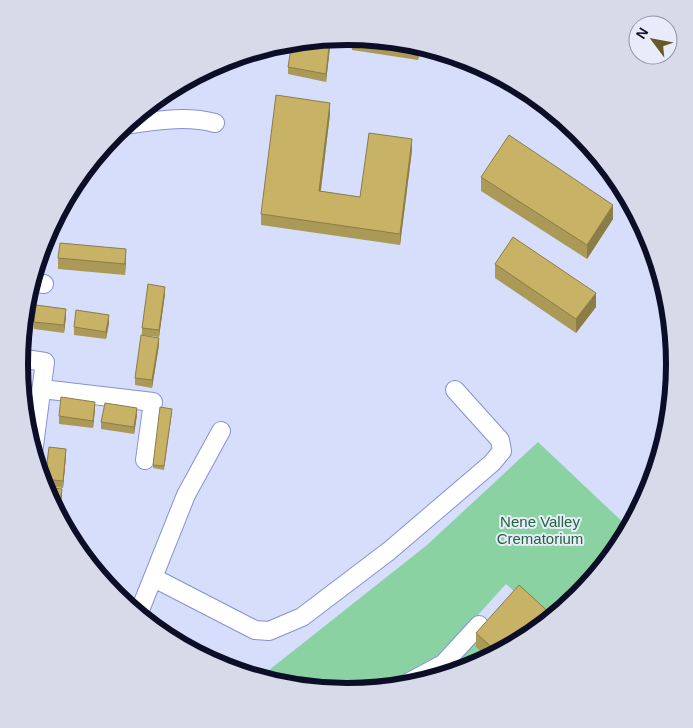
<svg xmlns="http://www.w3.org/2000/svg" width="693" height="728" viewBox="0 0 693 728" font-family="Arial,sans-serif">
<rect width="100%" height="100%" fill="#d7defb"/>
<!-- green -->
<path fill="#8ad2a2" d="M538 442 629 528C609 565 579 595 547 621L506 584 478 615 492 629 476 647 488 658C420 694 331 700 259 678L427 545Z"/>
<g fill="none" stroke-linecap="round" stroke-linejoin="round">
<defs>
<path id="minor" d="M124 125C154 121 185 115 215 123
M31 282 44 284
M19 358 45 362 33 453
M42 389 153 402 145 460
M154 578 255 630 269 631 302 617 389 551 492 463 502 451 500 440 455 390
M138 615 186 495 221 431
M402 686 443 664 479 625"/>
</defs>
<!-- minor casing -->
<use href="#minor" stroke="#8492d4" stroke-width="20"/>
<!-- minor -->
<use href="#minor" stroke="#fff" stroke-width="18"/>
</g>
<!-- wall -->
<path fill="#ab9958" d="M331 38 326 82 288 74V67L292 42Z
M352 43 420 46 418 60 352 50Z
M503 78 529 92 576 130Z
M330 114 321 191 360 197 412 150 400 245 261 225V214Z
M481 177 613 219 587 259 481 191Z
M58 258 126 260 125 275 58 269Z
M495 264 596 307 576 333 495 278Z
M165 294 159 337 142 335V328Z
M66 317 64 333 34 329V322Z
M109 323 106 339 74 335V327Z
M159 345 152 388 135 385V378Z
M95 409 93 428 59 424V416Z
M172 412 164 470 153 468V465Z
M137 415 134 434 101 429V422Z
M66 456 63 488 45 486V479Z
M476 633 528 637 488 658 476 647Z"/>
<!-- shaded-wall -->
<path fill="#8b7d47" d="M330 38H331L326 82V74Z
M419 45 420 46 418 60V52Z
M330 103V114L319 202V191Z
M412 139V150L400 245V234Z
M613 205V219L587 259V245Z
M126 249V260L125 275V264Z
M165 287V294L159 337V330Z
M596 293V307L576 333V319Z
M66 309V317L64 333V325Z
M109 315V323L106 339V332Z
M159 338V345L152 388V380Z
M23 364V372L21 386V382Z
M95 402V409L93 428V421Z
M137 408V415L134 434V427Z
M66 449V456L63 488V481Z
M62 489V496L59 518 58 517Z"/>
<!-- building -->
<path fill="#c7b266" stroke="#8b7d47" d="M353 37 411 43 419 45 418 52 352 43Z
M330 38 326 74 288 67 292 42Z
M276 95 330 103 319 191 360 197 369 133 412 139 400 234 261 214Z
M509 135 613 205 587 245 481 177Z
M513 237 596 293 576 319 495 264Z
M60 243 126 249 125 264 58 258Z
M148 284 165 287 159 330 142 328Z
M36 305 66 309 64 325 34 322Z
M76 310 109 315 106 332 74 327Z
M141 335 159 338 152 380 135 378Z
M19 364H23L21 382Z
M61 397 95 402 93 421 59 416Z
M105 403 137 408 134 427 101 422Z
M160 407 172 409 164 466 153 465Z
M49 447 66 449 63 481 45 479Z
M44 487 62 489 58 517 44 489Z
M519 585 553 616 528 637 498 653 476 633Z"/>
<g text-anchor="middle" stroke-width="4" stroke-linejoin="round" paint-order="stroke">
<!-- park labels -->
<g font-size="15" fill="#21633d" stroke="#e8ecfa">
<text x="540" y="527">Nene Valley<tspan x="540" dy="17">Crematorium</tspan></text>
</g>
</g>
<!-- crop -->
<path d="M0 0H693V728H0ZM28 364a319 319 0 1 1 638 0a319 319 0 1 1-638 0Z" fill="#d6dae9" fill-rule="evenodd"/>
<path fill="none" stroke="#0b0e26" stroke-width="6" d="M28 364a319 319 0 1 1 638 0a319 319 0 1 1-638 0Z"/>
<!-- north arrow -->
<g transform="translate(653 40) rotate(302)"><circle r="24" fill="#e8ecfa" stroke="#9093a5"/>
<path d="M0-4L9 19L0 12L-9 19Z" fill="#675a27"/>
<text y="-8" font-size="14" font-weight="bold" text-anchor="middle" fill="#0b0e26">N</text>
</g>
</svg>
